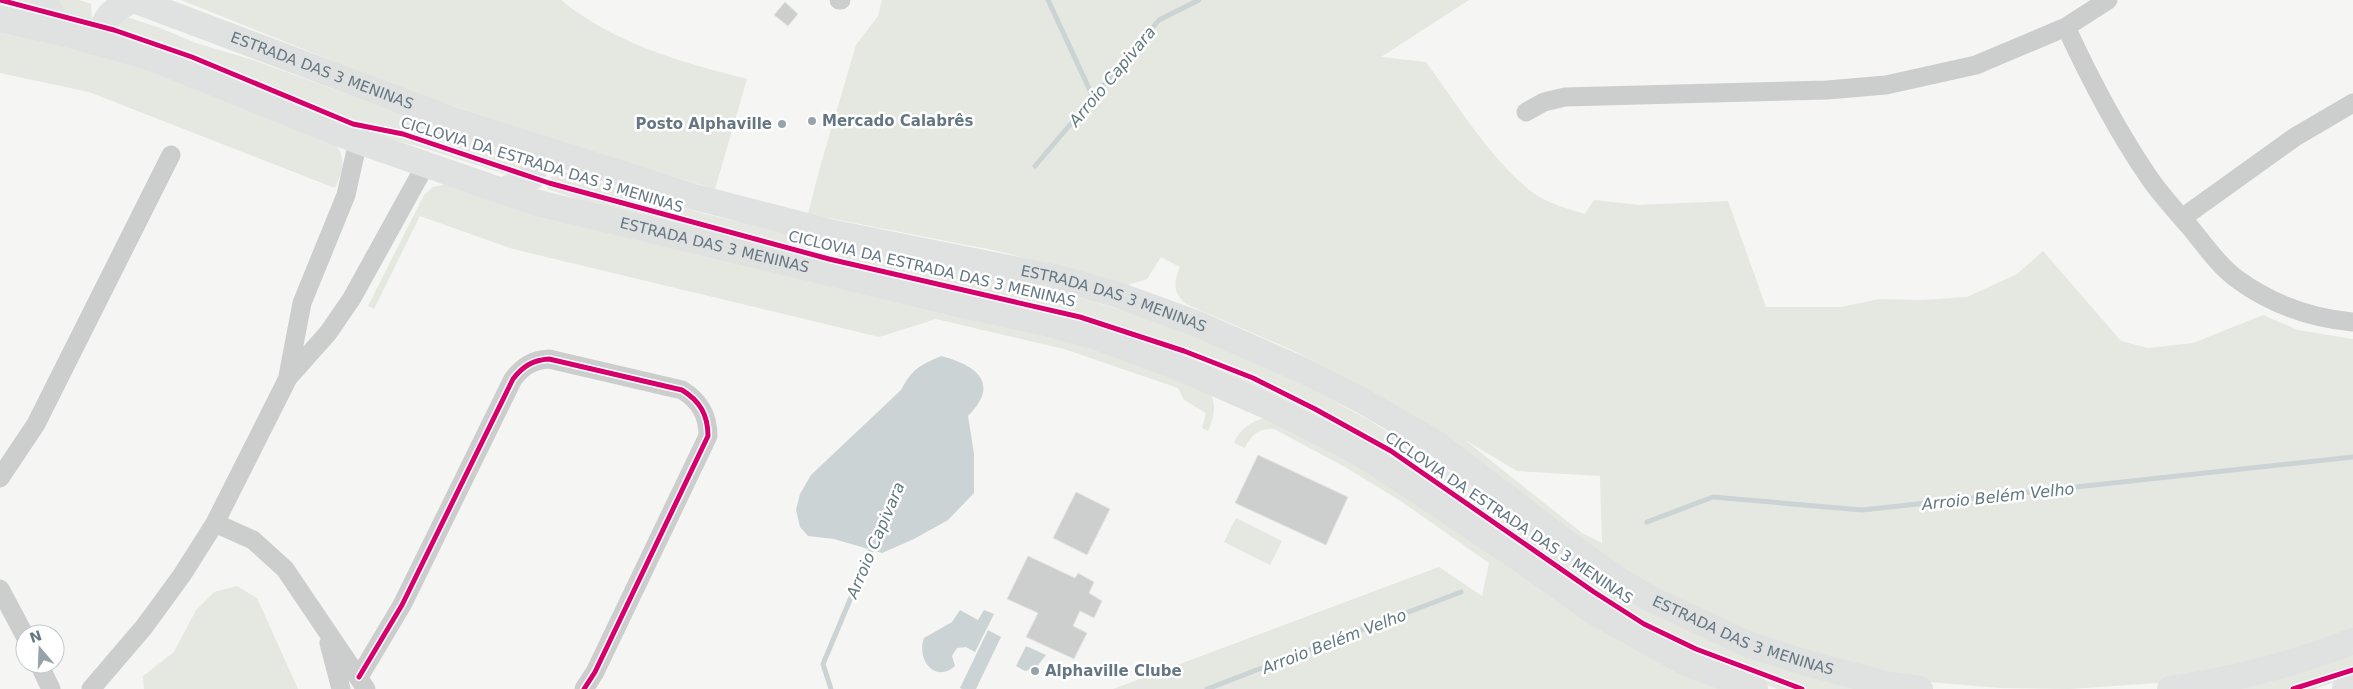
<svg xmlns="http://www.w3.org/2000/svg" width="2353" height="689" viewBox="0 0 2353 689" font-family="'DejaVu Sans',sans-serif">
<rect width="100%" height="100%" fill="#f5f5f3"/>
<!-- green -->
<path fill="#e4e8e1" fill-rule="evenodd" d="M0 0H38L49 22 0 12Z
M51 0H79L91 4 92 20 88 29 72 24Z
M181 0H561C615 44 681 62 747 79L715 189 614 159 408 91Z
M882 0H1469L1381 57 1426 62C1457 104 1490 159 1532 192 1547 203 1568 209 1585 214L1594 200 1639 205 1728 201 1766 307H1841L1879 299 1923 300 1967 297 2017 274 2043 251 2121 341 2148 348 2193 343 2263 315 2298 330 2353 339V630L2332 639 2198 676 2157 683 2070 689 2000 688 1929 682 1763 640 1651 587 1375 393 1294 351 1188 305C1173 295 1173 283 1180 267L1161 257 1147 279 1128 285 998 251 808 214 820 167 856 45 878 16ZM1465 440 1517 471 1600 476 1602 543 1582 533Z
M127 17 160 28 196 43 253 60 514 155 522 159 526 166 508 175 417 146 348 129 115 34 114 26Z
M0 29 135 65 337 146C347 162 342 172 335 188L89 92 0 73Z
M554 169 705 214 803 236 809 243 810 253 807 257 621 213 547 189Z
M445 184 1060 336 1210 392C1217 406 1214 417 1208 431L1202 428 1206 413 1184 400 1178 388 1064 349 936 319 879 337 513 249 420 216 374 309 368 306 424 195 433 187Z
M841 247 1060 292 1135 314 1214 343 1304 385 1367 419 1431 459 1591 571 1874 689H1777L1738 675 1639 629 1306 413 836 265Z
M1266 418 1286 423 1726 689H1113L1439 567 1482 596 1489 563 1402 502 1345 467 1274 429C1260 427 1250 436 1245 448L1234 443C1240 429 1251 421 1266 418Z
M1236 518 1282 541 1270 565 1224 542Z
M237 586 257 598 298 689H144L143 676 174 652 196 610 214 592Z
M2353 649V676L2315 689H2224Z"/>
<!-- water -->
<path fill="#cbd3d5" d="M941 356C976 365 1001 383 968 416L974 454V493L948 520 914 539 882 553 834 539 808 536 800 527 796 510 800 494 811 475 901 390C912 369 920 365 941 356Z
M960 610 978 620 984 610 994 614 975 652 966 647 957 648 952 656 955 666C935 684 916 659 924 638L952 622Z
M988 630 1001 637 976 689H962L960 688Z
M1026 646 1046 655 1036 668 1025 671 1016 666Z"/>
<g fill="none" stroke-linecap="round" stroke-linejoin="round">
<!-- stream -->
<path stroke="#cbd3d5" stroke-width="5" d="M1048 0 1093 97
M1035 166 1159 20 1199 0
M1647 522 1713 497 1862 510 2353 457
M831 689 823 664 873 545
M1207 689 1461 592"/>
</g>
<!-- building -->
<path fill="#cdcece" stroke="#e4e4e3" d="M785 2 798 14 788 26 774 15Z
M1258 455 1348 497 1326 545 1235 503Z
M1076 492 1110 509 1087 555 1053 538Z
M1028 556 1075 578 1078 573 1094 582 1089 593 1102 601 1094 618 1080 611 1073 626 1087 633 1074 659 1026 637 1038 613 1007 599Z"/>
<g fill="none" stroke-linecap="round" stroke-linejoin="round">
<!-- minor -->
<path stroke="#cccece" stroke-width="19" d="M839 0H841
M2066 27C2090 79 2116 129 2148 176 2160 194 2175 210 2189 226 2204 244 2218 265 2237 279 2271 304 2311 318 2353 322
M1526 112 1544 102 1565 97 1827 90 1886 85 1976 65 2066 27 2108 0
M2182 218 2295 137 2353 103
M288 376 302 303 346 195 358 141
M0 478 36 424 171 155
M215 523 253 540 285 569 366 689
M0 589 25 636
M329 643 341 689
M39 664 51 689
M359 677 402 605 513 379C523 366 533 360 549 359L682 390C700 401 708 415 708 436L595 672 584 689
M91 689 144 627 182 575 215 523 288 378 328 333 352 298 426 164"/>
<!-- secondary -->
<g stroke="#e0e1e1" stroke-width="26">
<path d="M43 0 63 33"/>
<path id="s1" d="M134 0 453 120 691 196 834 233 1058 278 1118 295 1195 323 1300 369 1363 401 1437 444 1557 536 1622 582 1653 600 1750 645 1810 664 1886 684 1920 689"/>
<path id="s2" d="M0 19 63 33 149 57 358 141 534 202 963 305 1042 322 1094 336 1178 367 1267 406 1343 444 1376 463 1514 555 1594 612 1686 663 1755 689"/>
<path d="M98 42C104 17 110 11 133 0"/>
<path d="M502 191 532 177 542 148"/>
<path d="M2170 689C2233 680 2294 664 2353 641"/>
<path d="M2345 689 2353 686"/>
</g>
<defs>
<path id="cycleway" d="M0 0 114 30 192 57 353 124 403 134 549 183 829 259 1080 317 1184 351 1253 378 1315 409 1391 451 1594 592 1644 624 1696 649 1802 689
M359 677 402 605 513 379C523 366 533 360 549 359L682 390C700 401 708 415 708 436L595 672 584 689
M2293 689 2353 670"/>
</defs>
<!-- cycleway casing -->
<use href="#cycleway" stroke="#fff" stroke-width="8"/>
<!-- cycleway -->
<use href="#cycleway" stroke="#d6006c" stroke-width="5"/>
</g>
<!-- markers -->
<g fill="#97a3aa" stroke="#fff" stroke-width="2">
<circle cx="812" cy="121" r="5"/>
<circle cx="782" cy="124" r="5"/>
<circle cx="1035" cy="671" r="5"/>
</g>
<g text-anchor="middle" stroke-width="5" stroke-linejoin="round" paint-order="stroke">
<!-- street labels -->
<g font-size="15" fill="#657783" stroke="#fff">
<text dy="5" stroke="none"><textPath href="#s1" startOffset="201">ESTRADA DAS 3 MENINAS</textPath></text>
<text transform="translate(542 165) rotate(17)" y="5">CICLOVIA DA ESTRADA DAS 3 MENINAS</text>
<text dy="5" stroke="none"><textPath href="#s2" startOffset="751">ESTRADA DAS 3 MENINAS</textPath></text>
<text transform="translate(932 269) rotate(13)" y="5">CICLOVIA DA ESTRADA DAS 3 MENINAS</text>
<text dy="5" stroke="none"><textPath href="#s1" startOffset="1026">ESTRADA DAS 3 MENINAS</textPath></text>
<text transform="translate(1509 518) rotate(34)" y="5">CICLOVIA DA ESTRADA DAS 3 MENINAS</text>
<text dy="5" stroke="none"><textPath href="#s1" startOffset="1746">ESTRADA DAS 3 MENINAS</textPath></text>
</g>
<!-- poi labels -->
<g font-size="15" font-weight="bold" fill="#657783" stroke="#fff" text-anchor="start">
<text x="822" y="126">Mercado Calabrês</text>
<text x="772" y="129" text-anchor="end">Posto Alphaville</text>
<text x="1045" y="676">Alphaville Clube</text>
</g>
<!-- water labels -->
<g font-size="16" font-style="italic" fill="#61787f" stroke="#fff">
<text transform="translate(1112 76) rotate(-50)" y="6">Arroio Capivara</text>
<text transform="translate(1998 496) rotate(-6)" y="6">Arroio Belém Velho</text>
<text transform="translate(875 540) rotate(-67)" y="6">Arroio Capivara</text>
<text transform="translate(1334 641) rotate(-21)" y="6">Arroio Belém Velho</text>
</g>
</g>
<!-- north arrow -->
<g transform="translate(40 649) rotate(341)"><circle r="24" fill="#ffffff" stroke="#c1c9cd"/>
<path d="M0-4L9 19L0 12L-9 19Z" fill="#97a3aa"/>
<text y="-8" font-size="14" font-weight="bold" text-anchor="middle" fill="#657783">N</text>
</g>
</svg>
